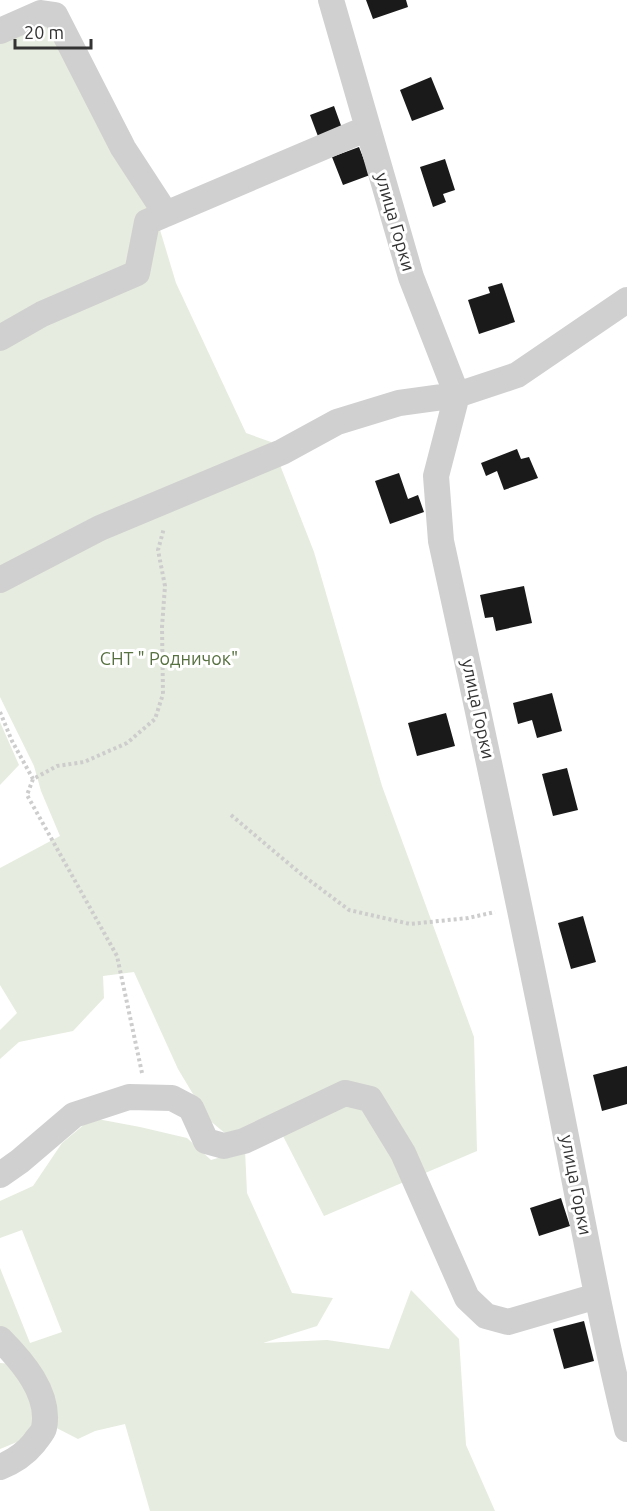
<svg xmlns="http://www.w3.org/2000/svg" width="627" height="1511" viewBox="0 0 627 1511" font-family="Ubuntu,sans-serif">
<rect width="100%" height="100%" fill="#fff"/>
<!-- green -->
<path fill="#e6ecdf" d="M62 8 132 137 176 283 246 433 271 442 314 552 382 786 474 1037 477 1151 324 1216 283 1136 245 1150 247 1193 292 1293 333 1298 317 1326 263 1343 327 1340 389 1349 411 1290 459 1339 466 1445 495 1511H150L125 1424 95 1431 78 1439 43 1421 17 1442 0 1449V1363L25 1365 0 1343V1268L30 1343 62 1332 22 1230 0 1238V1201L33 1186 62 1143 92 1118 140 1127 187 1138 211 1160 245 1150 208 1119 178 1069 134 972 103 976 104 998 73 1031 19 1042 0 1059V1030L17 1013 0 985V868L60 836 41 791 34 766 0 697V37Z
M0 722 19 765 0 785Z"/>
<!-- building -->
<path fill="#1a1a1a" d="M366 0H406L408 7 373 19Z
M431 77 444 109 412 121 400 90Z
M334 106 343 131 319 139 310 115Z
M359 147 370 175 343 185 332 157Z
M445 159 455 190 443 194 446 202 433 207 420 167Z
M502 283 515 322 479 334 468 300 490 293 488 287Z
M517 449 521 459 529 457 538 478 504 490 497 471 486 476 481 463Z
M399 473 408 499 418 495 424 512 390 524 375 481Z
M524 586 532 623 496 631 493 617 485 618 480 595Z
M552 693 562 731 537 738 532 720 518 724 513 703Z
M446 713 455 746 417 756 408 723Z
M567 768 578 810 553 816 542 774Z
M583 916 596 962 571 969 558 923Z
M627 1066V1104L602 1111 593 1075Z
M561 1198 570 1226 539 1236 530 1208Z
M584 1321 594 1361 564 1369 553 1329Z"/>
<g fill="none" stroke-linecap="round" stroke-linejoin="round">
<!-- path -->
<path stroke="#cdcdcd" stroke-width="4" stroke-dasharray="3 3" stroke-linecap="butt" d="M0 712 12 741 33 779
M231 815 301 874 349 910 410 924 468 918 495 912
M142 1073 117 956 27 795 33 779 57 766 84 762 127 743 155 719 163 694 162 627 165 586 158 550 164 528"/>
<!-- minor -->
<path stroke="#d0d0d0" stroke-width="26" d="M331 0 411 277 457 395 436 476 441 541C480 719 518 897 554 1076 578 1194 598 1312 627 1429
M0 31 41 13 55 15 123 148 166 214
M0 338 42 314 137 273 147 222 368 128
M0 580 100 528 282 452 337 422 399 403 457 395 517 375 627 300
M0 1175 20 1161 74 1115 129 1097 172 1098 191 1108 206 1141 224 1146 244 1141 345 1093 370 1099 403 1153 467 1298 486 1316 508 1322 597 1296
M0 1339C22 1361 51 1394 44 1428 43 1433 37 1438 34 1443 25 1454 13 1462 0 1467"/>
</g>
<g text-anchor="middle" stroke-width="6" stroke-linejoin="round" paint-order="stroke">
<!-- street labels -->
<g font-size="18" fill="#333" stroke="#fff">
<text transform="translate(395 222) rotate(74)" y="6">улица Горки</text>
<text transform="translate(478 709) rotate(78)" y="6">улица Горки</text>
<text transform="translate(576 1185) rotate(79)" y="6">улица Горки</text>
</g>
<!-- park labels -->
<g font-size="18" fill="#56703f" stroke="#fff">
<text x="169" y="665">СНТ " Родничок"</text>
</g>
</g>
<!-- scale -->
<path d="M15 39v9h76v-9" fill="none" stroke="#333333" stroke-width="3"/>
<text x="24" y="39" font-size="18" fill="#333333" stroke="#ffffff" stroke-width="4.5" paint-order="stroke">20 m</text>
</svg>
